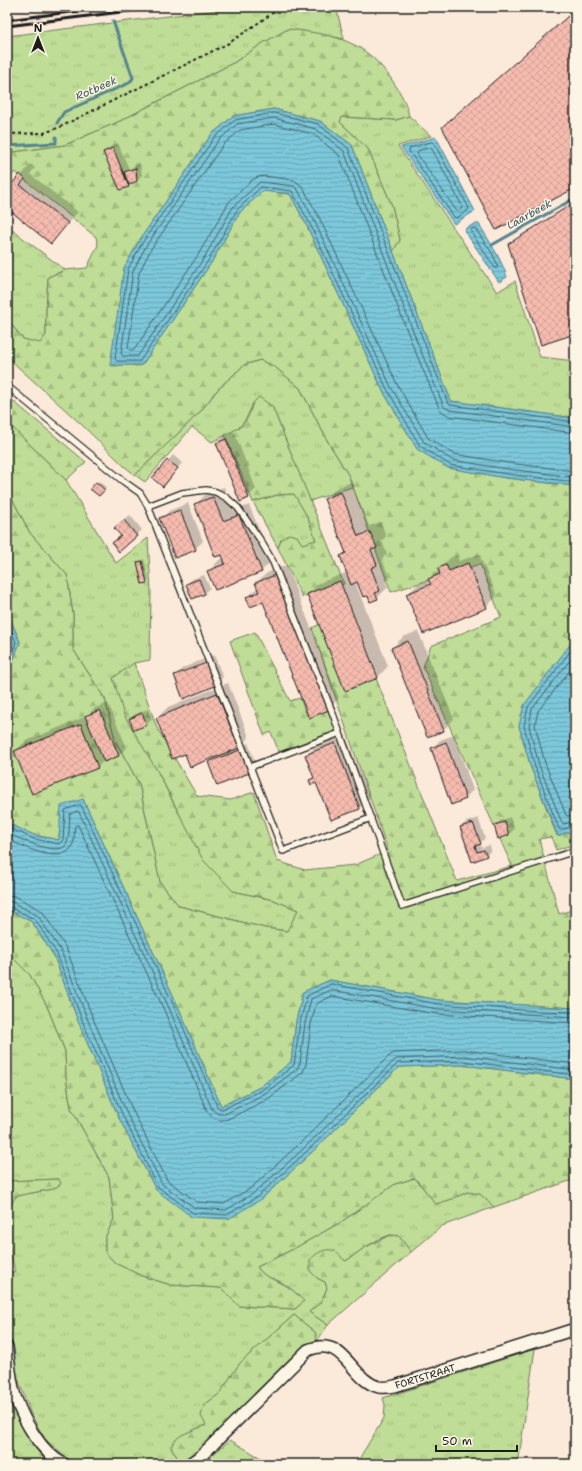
<svg xmlns="http://www.w3.org/2000/svg" width="582" height="1471" viewBox="0 0 582 1471" font-family="'Shantell Sans',sans-serif">
<defs>
<pattern id="grass-tufts" width="24" height="20" patternUnits="userSpaceOnUse"><rect width="24" height="20" fill="#bfdd96"/><path d="M3 7l-1-3M5 7V3M7 7l1-3M15 17l-1-3M17 17v-4M19 17l1-3" fill="none" stroke="#a4bd81"/></pattern>
<pattern id="forest-firs" width="22" height="20" patternUnits="userSpaceOnUse"><rect width="22" height="20" fill="#bfdd96"/><path d="M5 1l3.5 6h-7zM16 11l3.5 6h-7z" fill="#a4bd81"/></pattern>
<pattern id="water-rules" width="6" height="5" patternUnits="userSpaceOnUse"><rect width="6" height="5" fill="#7bc7da"/><path d="M0 2.5h6" fill="none" stroke="#6aaaba"/></pattern>
<pattern id="building-cross-hatch" width="8" height="8" patternUnits="userSpaceOnUse"><rect width="8" height="8" fill="#f6bbaf"/><path d="M0 0l8 8M0 8l8-8" fill="none" stroke="#d2a096"/></pattern>
</defs>
<rect width="100%" height="100%" fill="#fbe9da"/>
<filter id="ink" filterUnits="userSpaceOnUse"><feTurbulence type="fractalNoise" baseFrequency=".025" numOctaves="2"/><feDisplacementMap in="SourceGraphic" scale="8" xChannelSelector="R" yChannelSelector="G"/><feConvolveMatrix kernelMatrix="1 2 1 2 8 2 1 2 1" color-interpolation-filters="sRGB"/></filter>
<g filter="url(#ink)">
<!-- grass -->
<path fill="url(#grass-tufts)" stroke="#6e7c59" d="M241 7H336L344 39 309 32 288 29 263 43 235 62 120 121 65 145 7 153V36Z
M409 116 431 136 398 146 497 292 515 281 540 357 575 361V418L451 401 393 251 400 240 392 206 368 149 340 122 341 117 396 120Z
M7 226 65 270 48 277 46 311V335L40 344 23 339 7 319Z
M260 360 275 367 300 388 327 440 349 476 352 487 310 501 272 406 253 403C243 430 236 430 212 442L192 427 145 482 135 475 200 412 218 389 244 365Z
M7 424 14 429 66 480 116 563 148 538 151 591 150 660 134 663 159 774 178 812 233 891 274 900 298 910 288 931 265 928 179 906 160 882 139 784 115 740 105 699 73 649V614L67 575 30 533 7 489Z
M295 494 308 518 316 540 302 545 281 540 278 548 253 502 277 495Z
M7 952 30 975 47 1006 65 1051 66 1076 71 1108 109 1177 114 1219 105 1238V1251L115 1263 142 1276 171 1285 221 1288 239 1306 295 1309 304 1301C297 1294 290 1287 281 1282 268 1276 266 1279 257 1267L295 1248 341 1222 395 1184 415 1178 436 1204 452 1199 467 1192 480 1194 494 1207 442 1226 411 1252 399 1236 390 1235 379 1239 364 1248 346 1261 342 1259 336 1252 327 1250 317 1278 325 1282 327 1288 321 1302 309 1312 328 1325 317 1341 315 1332 294 1315 240 1363 219 1395 204 1405 206 1425 189 1432 171 1447 180 1462 173 1464H80L66 1458 44 1438 30 1412 16 1373 7 1318V1272H15C10 1248 0 1218 16 1196L53 1189 59 1179 7 1181Z
M535 1349 518 1464H356L384 1418 385 1405 383 1398Z
M7 1383 35 1444 44 1456 54 1464H7Z
M230 1440 271 1464H199L217 1451Z"/>
<!-- forest -->
<path fill="url(#forest-firs)" stroke="#6e7c59" d="M288 29C336 35 366 40 394 83 401 94 406 102 409 116L396 120 342 117 340 122 368 149 392 206 400 240 393 251 352 145 320 121 274 109 233 116 211 135 139 241 124 268 111 365H142L211 263 240 212 263 191 290 194 306 224 383 391 417 449 449 468 506 478 575 486V638L519 726 531 768 557 836 575 830V844L556 850 551 837 539 839 559 914 575 909V1008L439 1000 330 980 303 992 296 1021 291 1062 260 1087 221 1106 177 1004 83 799 59 840 34 835 7 823V677L20 642 7 611V489L30 533 67 575 73 614V649L105 699 115 740 139 784 160 882 179 906 265 928 287 931 298 910 274 900 233 891 203 860 159 774 124 715 113 678 134 663 157 728 197 796 231 800 254 792 277 861 305 870 355 865 388 851 312 628 349 611 457 881 512 866 423 667 431 646 501 617 480 564 391 592 349 476 327 440 300 388 275 367 260 360 244 365 218 389 200 412 135 475 124 466 82 425 7 357V319L23 339 40 343 46 335V311L48 277 65 270 87 268 98 245 96 237 15 172 7 182V153L65 145 120 121 235 62 263 43Z
M7 396 86 462 66 480 14 429 7 424Z
M259 397 272 406 344 584 302 597 278 548 281 540 289 534 297 536 302 544 316 540 308 518 294 494 277 495 253 502 225 435 242 426 248 417 253 403Z
M255 632 290 701 300 698 307 716 327 708 338 730 279 752 271 732 264 735 230 641Z
M7 909 32 922 54 956 78 1021 119 1118 156 1190 260 1200 308 1156 399 1067 463 1065 575 1079V1179L494 1207 480 1194 467 1192 452 1199 436 1204 415 1178 395 1184 341 1222 295 1248 257 1267C265 1278 270 1277 281 1283 290 1287 297 1294 304 1301L295 1309 239 1306 221 1288 171 1285 142 1276 115 1263 105 1252V1238L114 1219 109 1177 71 1108 66 1076 65 1051 47 1006 30 975 7 952Z
M59 1179 61 1184 53 1189 16 1196C9 1205 8 1213 7 1224V1181Z
M390 1235 399 1236 411 1252 328 1325 309 1312 321 1302 327 1288 325 1282 317 1278 310 1271V1260C316 1253 327 1246 337 1252 341 1255 341 1259 346 1261L364 1248Z
M294 1315 315 1332 317 1341 299 1351 203 1448 180 1462 171 1447C176 1433 194 1431 206 1425L201 1416 204 1405 219 1394 240 1363Z"/>
<!-- water -->
<path fill="url(#water-rules)" stroke="#55838e" d="M274 109 320 121 352 145 451 401 575 418V486L506 478 448 468 417 449 383 391 306 224 290 194 263 191 240 212 211 263 142 365H110L124 268 139 241 211 135 233 116Z
M436 137 475 211 454 224 401 147Z
M475 224H479C489 241 501 258 507 277L499 282 466 233 465 230 466 228Z
M7 611 20 642 7 677Z
M575 638V830L558 836 531 768 519 726 524 705Z
M83 799 177 1004 221 1106 260 1087 291 1062 296 1021 303 992 330 980 439 1000 575 1008V1079L463 1065 399 1067 308 1156 260 1200 228 1219 192 1217 156 1190 119 1118 78 1021 54 956 32 922 7 909V823L34 835 59 840 61 806Z"/>
<!-- shadow -->
<path fill="#0003" fill-rule="evenodd" d="M118 143 129 169 140 163 142 175 137 181 121 189 104 152 110 147Z
M31 164 35 168 30 174 78 212 51 242 7 206V192Z
M7 210 11 213 7 218Z
M234 431 256 489 248 497 217 443 225 435Z
M173 455 182 463 168 480 153 478Z
M99 481 106 487 102 493 92 489Z
M351 482 369 526 381 522 386 536 382 541 387 554 382 559 390 579 386 583 388 587 377 598 358 581 355 582 388 666 378 677 346 689 308 594 319 583 348 572 341 556 346 551 325 500 335 489Z
M224 487 234 511 249 505 272 561 261 571H209L219 560 224 558 195 505 206 494Z
M188 503 203 541 195 549 161 519 169 511Z
M130 515 142 530 119 550 122 536 120 523Z
M479 554 497 596 486 607 408 594 418 584 430 579 450 558 457 555 459 561Z
M144 559 149 580 146 582 138 562Z
M286 565 339 698 329 709 264 601 247 598 258 587 256 583 267 573Z
M204 575 210 588 204 593 187 584 192 579Z
M418 631 454 719 443 730 392 648 403 637Z
M214 655 223 677 215 685 175 676 183 668ZM210 660 211 662 183 673V671Z
M228 683 249 737 240 746 248 743 256 764 249 772 209 762 215 757 157 718 168 707Z
M108 703 127 748 119 755 104 760 98 767 32 793 15 751 26 741 87 716 95 708Z
M148 709 152 719 147 724 130 719 135 714Z
M345 734 370 797 359 808 317 781 310 780 315 776 307 755 317 745Z
M454 735 473 790 465 798 432 748 440 740Z
M510 817 514 829 509 835 495 826 500 821Z
M478 818 485 838 480 843 482 848 490 845 491 850 486 856 473 860 461 827 466 822Z"/>
<g fill="none" stroke-linecap="round" stroke-linejoin="round">
<!-- shore -->
<path stroke="#426068" stroke-width="1" d="M432 142 434 143 469 208 468 210 457 218 454 217 409 151 410 148Z
M430 148 432 149 462 206V208L458 211 456 210 417 154 418 151Z
M475 228 492 253 498 266 497 268H495L471 232V230Z
M575 422 451 405 448 403 348 148 318 124 274 113 235 120 214 138 142 243 128 269 115 359 117 361H140L208 261 237 210 261 187 292 191 309 222 387 389 420 446 450 465 507 474 575 482
M575 427 450 410 444 407 418 344 344 151 316 129 274 118 237 124 218 141 146 246 133 271 121 354 123 356H138L204 258 233 207 260 182 294 186 298 190 314 220 391 387 424 442 452 460 507 469 575 477
M575 433 449 416 440 410 413 346 339 155 313 134 274 124 240 130 223 145 151 249 139 273 128 348 130 350H134L198 255 229 202 252 180 258 177 264 176 294 180 302 186 319 217 397 384 428 438 454 454 508 463 575 471
M7 621 16 642 7 669
M575 645 528 707 524 726 535 767 559 829 561 830 575 826
M575 654 532 709 529 726 539 765 562 823 564 824 575 821
M575 664 538 711 535 725 545 763 566 815 567 816 575 815
M7 827 34 839 59 844 63 840 65 810 79 805H81L174 1006 217 1106 220 1109H223L262 1090 294 1065 300 1022 307 996 331 984 438 1004 538 1011 575 1012
M7 833C18 838 57 857 66 845 70 839 69 821 70 814L77 811 79 812 169 1008 212 1109 218 1114H225L264 1094 297 1069 300 1063 305 1023 311 999 331 990 438 1009 575 1017
M7 839C21 846 60 865 71 848 75 842 74 833 75 826L76 825H78L164 1010 207 1111C212 1119 219 1122 228 1119L268 1099 303 1072 306 1064 311 1024 316 1004 332 996 437 1014 575 1023
M7 895 15 896 42 911 66 948 92 1016 133 1111 167 1180 197 1202 224 1204 251 1188 298 1145 389 1056 394 1053 464 1050 575 1064
M7 901 12 902 38 916 61 951 87 1018 127 1114 162 1184 195 1208 226 1210 254 1193 302 1150 396 1059 464 1056 575 1070
M7 906 35 919 57 954 82 1020 123 1116 158 1187 193 1213 227 1215 257 1197 305 1153 398 1063 463 1061 575 1075"/>
<!-- stream -->
<path stroke="#55838e" stroke-width="3" d="M57 123 64 112 129 83 133 78 113 21
M7 146 56 143V137
M492 245 575 198"/>
</g>
<!-- building -->
<path fill="url(#building-cross-hatch)" stroke="#1c1c1c" d="M575 10V188L496 230 442 127Z
M113 148 129 187 120 190 103 152Z
M136 168 137 181 129 185 124 172Z
M20 174 25 179 20 185 68 223 51 244 7 208V190Z
M575 202V334L541 345 508 244Z
M226 439 249 498 240 502 216 443Z
M167 460 178 468 163 487 152 478Z
M96 482 105 490 99 496 90 489Z
M341 492 358 536 370 532 377 548 371 550 377 565 371 568 380 591 375 593 378 599 370 602 368 596 363 597 357 582 351 585 340 556 346 553 324 499Z
M213 497 223 521 239 515 262 572 215 590 207 571 225 564 222 555 215 557 194 504Z
M180 510 196 550 175 558 159 518Z
M124 520 137 536 119 552 112 543 121 536 114 528Z
M142 561 147 583 142 584 137 562Z
M468 563 487 608 423 634 406 594 431 584 428 579 440 574 438 568 446 565 449 571Z
M275 575 329 710 309 718 263 602 250 607 246 597 259 592 255 583Z
M199 579 205 594 192 599 186 584Z
M340 581 378 678 345 691 307 594Z
M408 641 444 731 427 737 391 648Z
M206 663 215 686 183 699 174 675Z
M217 693 239 748 190 767 185 754 172 759 156 718Z
M100 710 119 756 104 762 85 716Z
M142 713 147 725 134 730 129 719Z
M81 724 98 768 32 794 14 751Z
M446 742 466 799 451 805 431 748Z
M335 743 360 809 331 820 316 783 311 785 309 780 314 778 305 755Z
M240 750 249 773 217 786 208 762Z
M505 822 509 835 498 839 494 825Z
M473 823 481 844 475 846 477 852 484 850 487 856 472 862 460 827Z"/>
<g fill="none" stroke-linecap="round" stroke-linejoin="round">
<defs>
<path id="lane" d="M7 386 123 481 140 493 148 506
M250 767 340 733
M371 818 283 851 148 506 182 493 206 490 216 492 227 498 238 508 259 538 273 562 333 714C356 778 379 842 402 906L575 851"/>
<path id="street" d="M7 1347C9 1361 11 1387 16 1399 24 1421 42 1454 64 1464
M189 1464 201 1456 308 1350C345 1334 350 1380 379 1387 384 1388 390 1387 395 1386L575 1329"/>
</defs>
<!-- lane casing -->
<use href="#lane" stroke="#1c1c1c" stroke-width="8"/>
<!-- street casing -->
<use href="#street" stroke="#1c1c1c" stroke-width="14"/>
<!-- path -->
<path stroke="#1c1c1c" stroke-width="2" stroke-dasharray="3 3" stroke-linecap="butt" d="M7 134 44 133 60 127 229 43 280 8 287 7"/>
<!-- lane -->
<use href="#lane" stroke="#fcf5e5" stroke-width="5.5"/>
<!-- street -->
<use href="#street" stroke="#fcf5e5" stroke-width="11"/>
<!-- rail -->
<path stroke="#1c1c1c" stroke-width="3" d="M7 20 110 7
M7 26 162 7"/>
</g>
</g>
<g text-anchor="middle" stroke-width="3" stroke-linejoin="round" paint-order="stroke">
<!-- street labels -->
<g font-size="10" fill="#1c1c1c" stroke="#fcf5e5">
<text transform="translate(425 1376) rotate(-17)" y="4">FORTSTRAAT</text>
</g>
<!-- water labels -->
<g font-size="11" font-style="italic" fill="#3d585e" stroke="#fcf5e5">
<text transform="translate(96 88) rotate(-24)" y="4">Rotbeek</text>
<text transform="translate(529 214) rotate(-29)" y="4">Laarbeek</text>
</g>
</g>
<!-- margin -->
<rect width="582" height="1471" fill="none" stroke="#fcf5e5" stroke-width="24"/>
<rect x="12" y="12" width="558" height="1447" fill="none" stroke="#1c1c1c" stroke-width="1.5" filter="url(#ink)"/>
<!-- north arrow -->
<g transform="translate(38 38)" stroke="#fcf5e5" stroke-width="3" paint-order="stroke">
<path d="M0-3L7 15L0 10L-7 15Z" fill="#1c1c1c"/>
<text y="-6" font-size="11" font-weight="bold" text-anchor="middle" fill="#1c1c1c">N</text>
</g>
<!-- scale -->
<path d="M436 1445v6h81v-6" fill="none" stroke="#1c1c1c" stroke-width="2"/>
<text x="442" y="1445" font-size="12" fill="#1c1c1c" stroke="#fcf5e5" stroke-width="3" paint-order="stroke">50 m</text>
</svg>
